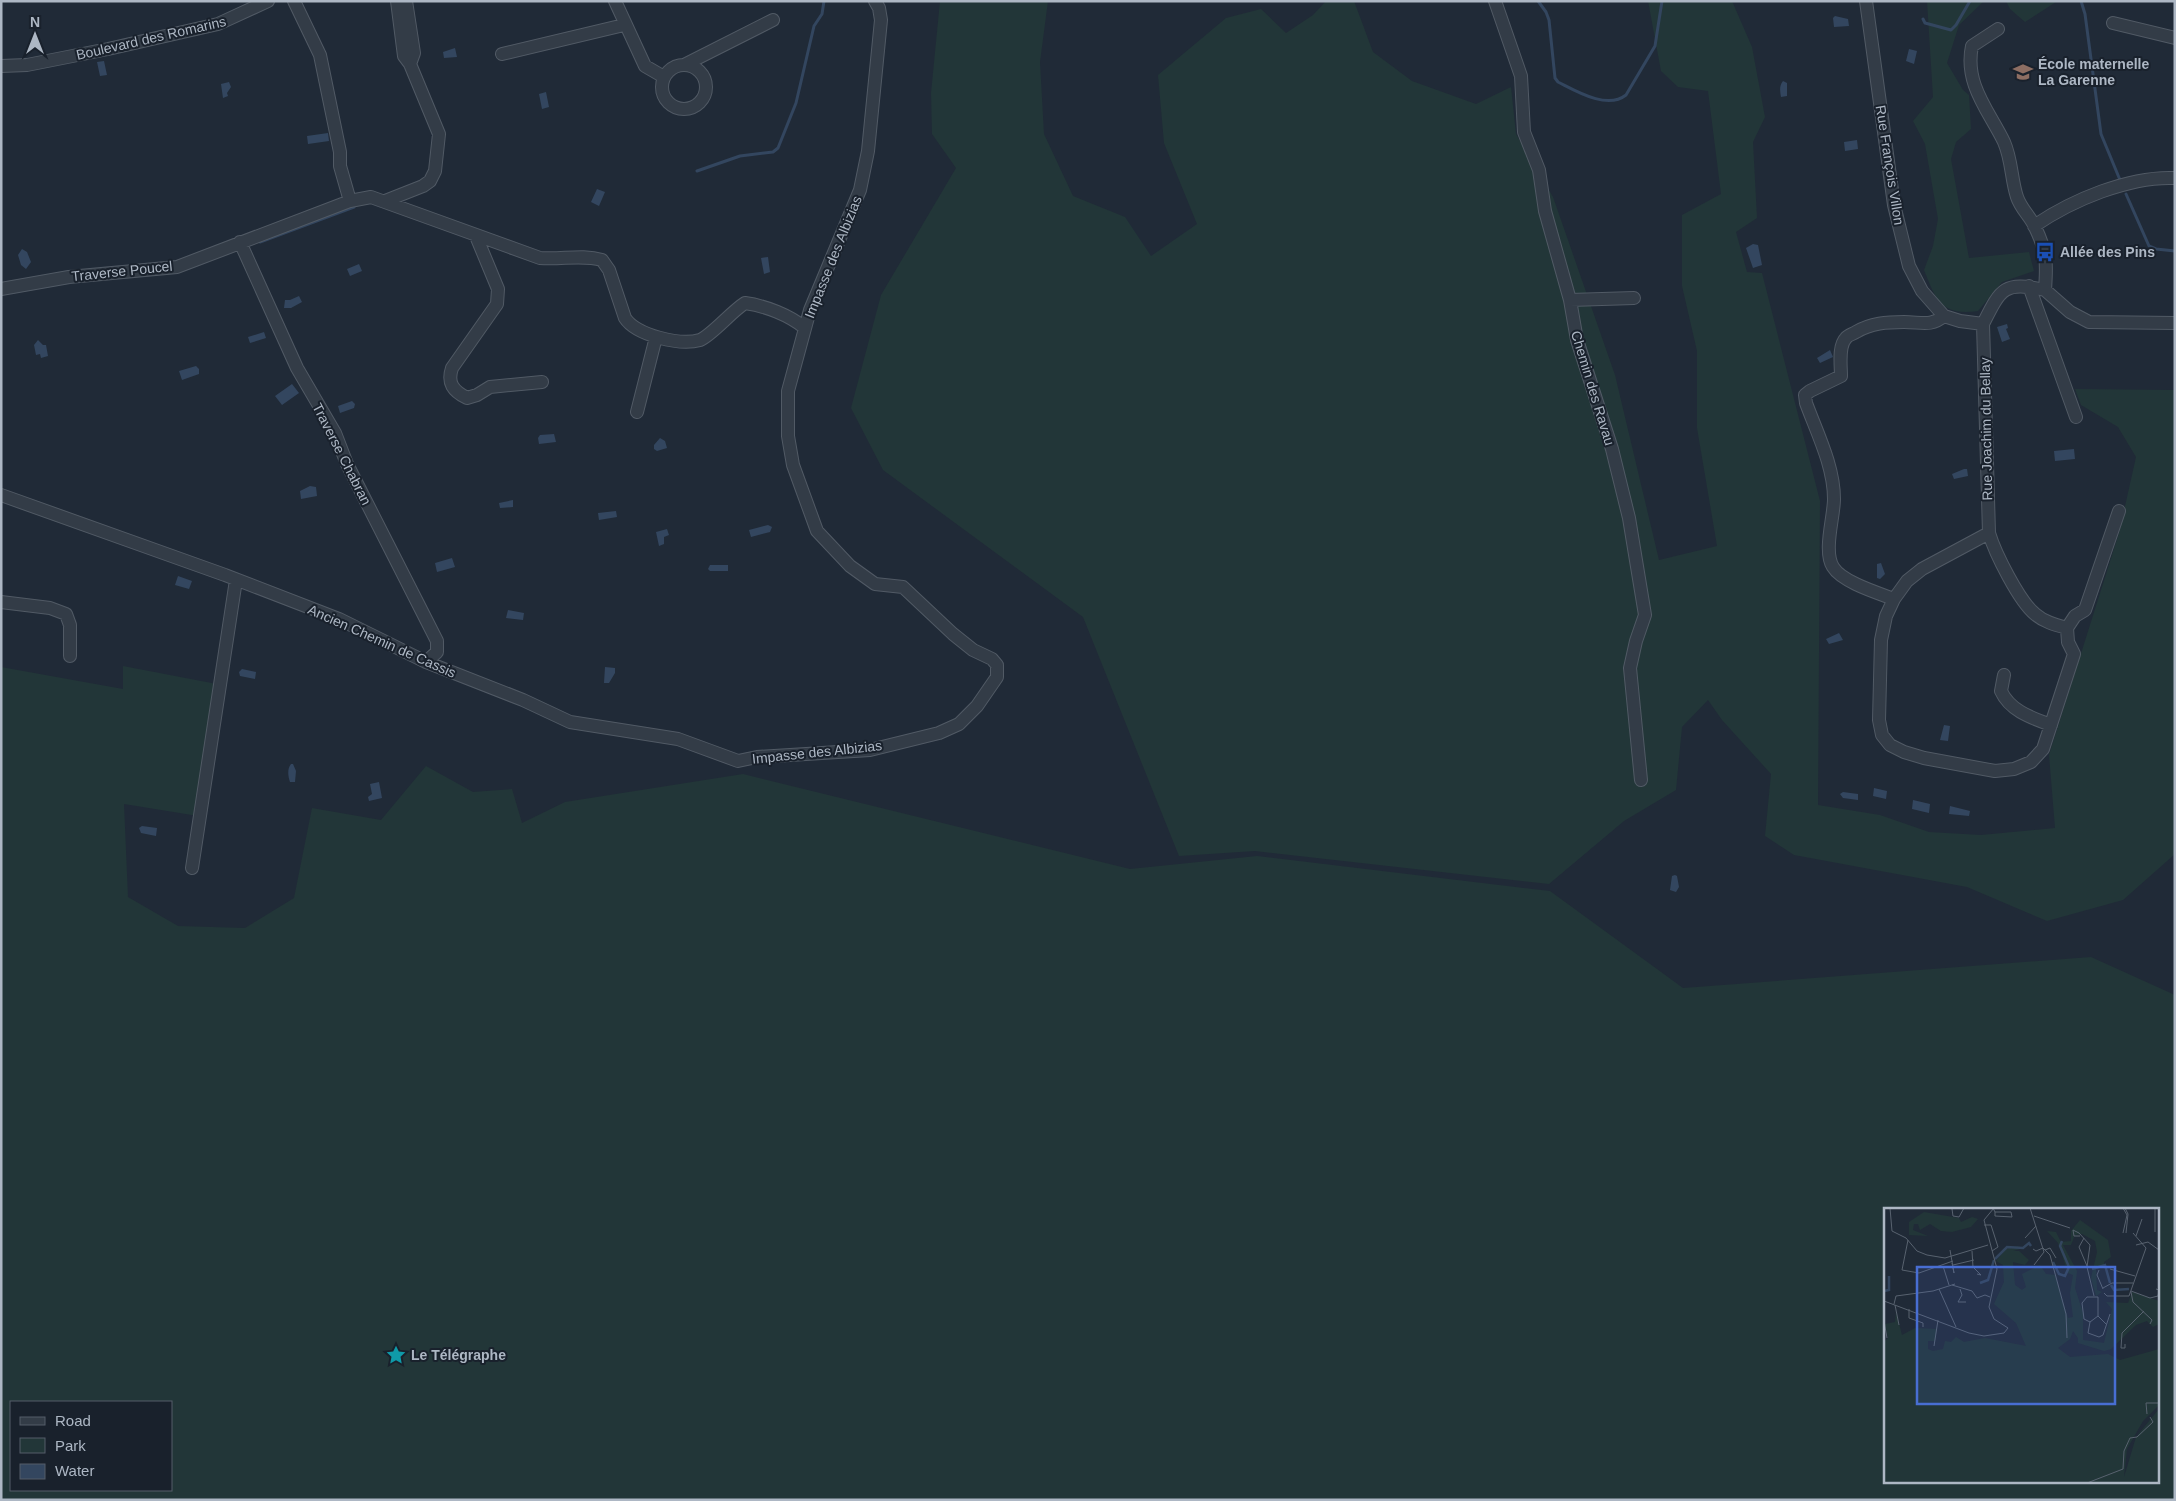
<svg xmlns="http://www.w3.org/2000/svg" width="2176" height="1501" viewBox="0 0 2176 1501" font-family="Arial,sans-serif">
<rect width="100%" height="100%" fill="#202a37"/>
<!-- green -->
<path fill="#223638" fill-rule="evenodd" d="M940 1H1048L1040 62 1044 134 1073 196 1125 217 1151 256 1197 224 1164 143 1158 75 1226 18 1261 9 1286 33 1313 15 1326 1H1354L1373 52 1412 81 1476 104 1511 87 1516 134 1553 197 1615 375 1659 560 1717 546 1697 428V351L1682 286V215L1721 194 1708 91 1678 87 1661 71 1648 1H1732L1752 47 1765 117 1753 142 1757 218 1736 232 1747 272 1762 273 1820 501 1818 805 1880 815 1929 832 1981 835 2055 828 2049 755 2119 533 2136 457 2118 427 2081 405 2075 389 2175 390V854L2123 900 2047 921 1967 887 1794 855 1765 836 1771 774 1722 720 1708 700 1682 727 1676 790 1624 821 1549 884 1255 851 1179 856 1083 617 883 470 851 408 881 295 956 168 932 134 931 93Z
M1927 1H1998L1983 2 1959 25 1947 63 1963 90 1969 95 1971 129 1956 142 1951 159 1969 258 2029 252 2034 271 2002 282 1978 311C1941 316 1936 300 1924 270L1933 246 1938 219 1925 144 1913 121 1933 97Z
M2006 1H2056V2L2025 22 2010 9Z
M123 666 222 685 198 816 124 804 128 897 178 926 245 928 294 898 312 808 381 820 426 766 473 792 512 789 522 823 565 802 743 774 1130 869 1257 856 1550 891 1683 988 2091 957 2175 995V1500H1V667L123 689ZM1885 1210H2157V1482H1885ZM11 1402H171V1490H11Z"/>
<!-- water -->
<path fill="#33465f" d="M1835 16 1848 19 1849 26 1834 27 1833 18Z
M455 48 457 57 444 58 443 52Z
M1909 49 1917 51 1914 64 1906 61Z
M104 61 107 75 100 76 97 62Z
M1783 81 1787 83V96L1781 97C1780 91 1779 86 1783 81Z
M229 82 231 87 227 93 228 96 223 98 221 84Z
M546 92 549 107 542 109 539 94Z
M328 133 329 141 308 144 307 136Z
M1857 140 1858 149 1845 151 1844 142Z
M597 189 605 192 599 206 591 202Z
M1753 244 1758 245 1762 265 1753 268 1746 248Z
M22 249 27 252 31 262 26 269 21 265 18 255Z
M768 257 770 272 764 274 761 258Z
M359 264 362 271 350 276 347 269Z
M299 296 302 302 291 308H284L285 300H290Z
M2007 324 2008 328 2006 329 2010 339 2002 342 1997 327Z
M264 332 266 338 250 343 248 337Z
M38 340 43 345H46L48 356 41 358 40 354 36 355 34 345Z
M1830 350 1833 357 1820 363 1817 358Z
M196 366 199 369V374L182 380 179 371Z
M292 384 299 393 282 405 275 396Z
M352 401 355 404 354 408 340 413 338 406Z
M554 434 556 442 539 444 538 438 540 435Z
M660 438 665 441 667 448 657 451 654 449V445Z
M2074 449 2075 459 2055 461 2054 451Z
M1964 469H1967L1968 476 1954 479 1952 474Z
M310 486 316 487 317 496 301 499 300 491Z
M513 500V507L500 508 499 503Z
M616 511 617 517 599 520 598 513Z
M768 525 772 527 770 532 751 537 749 530Z
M667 529 669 535 664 537V544L659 546 656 532Z
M452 558 455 567 437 572 435 563Z
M1881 563 1885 574 1880 579 1877 578V564Z
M710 565H728V571H710L708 569Z
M178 576 192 581 189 589 175 585Z
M508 610 524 613 523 620 506 618Z
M1839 633 1843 640 1829 644 1826 639Z
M605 667 615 668V673L609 683H604Z
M242 669 256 672 255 679 240 676 239 672Z
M1944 725 1950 726 1948 741 1940 740Z
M291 764H293L296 771 295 782H290C288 776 287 769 291 764Z
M379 782 382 798 369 801 368 797 372 794 370 784Z
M1874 788 1887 791 1886 799 1873 796Z
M1843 792 1858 794V800L1843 798 1840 794Z
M1913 800 1930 804 1929 813 1912 809Z
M1950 806 1970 811 1969 816 1949 814Z
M142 826 157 828 156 836 141 833 139 828Z
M1675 875 1677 876 1679 887 1676 892 1670 890 1672 876Z"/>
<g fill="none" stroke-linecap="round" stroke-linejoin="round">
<!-- stream -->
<path stroke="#33465f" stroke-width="3" d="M1538 1 1546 12 1549 20 1555 78 1558 82C1576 91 1607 110 1626 95L1655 46 1662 1
M2081 1 2085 14 2101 134 2120 180
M1923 19 1925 23 1951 30 1956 25 1970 1
M697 171 740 156 773 152 778 148 796 103 814 26 822 14 824 1
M2126 194 2149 246 2156 249 2175 251
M260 242 354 207"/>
<defs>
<path id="minor" d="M294 1 320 55 340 152V166L350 201
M397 1 404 56 410 64 414 53 406 1
M615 1 645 66 664 77
M1495 1 1521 76 1524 132 1539 170 1545 211 1570 300 1577 340 1612 449 1629 518 1645 615 1636 641 1630 668 1641 780
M1866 1 1894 205 1909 266 1922 291 1944 316 1960 321 1983 324
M2113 23 2175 38
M1998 29 1972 46C1964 84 1989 111 2004 142 2012 160 2011 179 2017 197 2021 209 2030 216 2035 227 2047 252 2047 262 2045 290
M502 54 624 25
M662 87a22 22 0 1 1 44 0a22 22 0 1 1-44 0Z
M684 65 773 20
M1 66 27 65 108 49 218 24 268 1
M385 201 423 186 430 181 435 171 439 134 410 64
M2034 226C2072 200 2129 176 2175 178
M476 236 498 289 497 304 452 368C447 383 453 391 467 398L477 395 490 387 542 382
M240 242 297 368 335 433 347 464 437 641V652L426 662
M2029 286 2076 417
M1 289 69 277 177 267 350 201 371 197 540 258C561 260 582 254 602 260L609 270 625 318C636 335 680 346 700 340 712 335 732 311 745 303 766 306 789 315 805 328
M2045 290C2004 281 2001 288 1983 324L1989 533C1995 553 2019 601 2035 614 2044 622 2056 625 2067 628
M2045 290 2070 312 2089 322 2175 323
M1570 300 1634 298
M637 412 656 337
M1 495 225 575 339 619 426 662 523 700 570 722 678 739 738 761 757 757 870 750 939 733 959 724 977 706 997 677V665L992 659 973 650 953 634 903 587 875 584 850 566 817 531 793 465 788 436V391L810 310 860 190 868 151 881 20 879 8 875 1
M1989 533 1922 569 1907 581 1894 599 1886 616 1881 640 1879 720 1882 735 1890 745 1904 752 1924 758 1995 771 2014 769 2031 762 2043 749 2074 654 2068 642 2067 628
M1894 599C1878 593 1842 582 1833 567 1823 551 1834 517 1834 499 1834 466 1817 433 1806 403L1805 395 1810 391 1841 376C1841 365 1838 346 1846 338 1848 335 1853 334 1856 332 1871 323 1887 322 1904 322 1921 322 1931 327 1944 316
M1 602 50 608 66 614 70 625V656
M2067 628 2075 616 2085 610 2119 511
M2004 675 2001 691C2010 711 2032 718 2051 725
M192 868 236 580"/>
</defs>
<!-- minor casing -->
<use href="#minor" stroke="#515a65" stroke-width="14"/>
<!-- minor -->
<use href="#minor" stroke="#333c47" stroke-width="12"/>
</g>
<!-- icons -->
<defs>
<symbol id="school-bare" viewBox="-9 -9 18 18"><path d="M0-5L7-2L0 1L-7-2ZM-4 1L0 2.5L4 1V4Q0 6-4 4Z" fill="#8d6e63" stroke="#19212c" stroke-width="2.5" paint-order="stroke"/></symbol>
<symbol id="bus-bare" viewBox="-9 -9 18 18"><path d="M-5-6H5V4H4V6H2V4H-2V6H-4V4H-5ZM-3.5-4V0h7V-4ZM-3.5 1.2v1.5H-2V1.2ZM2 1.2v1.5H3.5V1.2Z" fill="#1a4fb4" stroke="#19212c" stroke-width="2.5" paint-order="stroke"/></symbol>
<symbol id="sight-bare" viewBox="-9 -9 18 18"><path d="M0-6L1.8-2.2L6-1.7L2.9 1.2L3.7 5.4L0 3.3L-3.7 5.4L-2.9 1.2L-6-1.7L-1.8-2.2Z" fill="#0f9aa8" stroke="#19212c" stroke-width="2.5" paint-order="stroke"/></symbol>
</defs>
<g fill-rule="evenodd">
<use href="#school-bare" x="2009" y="58" width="28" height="28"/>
<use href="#bus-bare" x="2031" y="238" width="28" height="28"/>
<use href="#sight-bare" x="382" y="1341" width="28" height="28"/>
</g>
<g text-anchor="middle" stroke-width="4" stroke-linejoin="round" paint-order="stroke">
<!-- street labels -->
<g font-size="14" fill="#adb7c4" stroke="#19212c">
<text transform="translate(151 38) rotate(-13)" y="5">Boulevard des Romarins</text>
<text transform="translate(1890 165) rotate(81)" y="5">Rue François Villon</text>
<text transform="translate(833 257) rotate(-68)" y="5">Impasse des Albizias</text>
<text transform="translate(122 271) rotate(-6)" y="5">Traverse Poucel</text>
<text transform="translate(1593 388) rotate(73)" y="5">Chemin des Ravau</text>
<text transform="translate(1986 429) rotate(-91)" y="5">Rue Joachim du Bellay</text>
<text transform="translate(342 454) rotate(63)" y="5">Traverse Chabran</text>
<text transform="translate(382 641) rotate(24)" y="5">Ancien Chemin de Cassis</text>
<text transform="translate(817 752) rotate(-6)" y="5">Impasse des Albizias</text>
</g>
<!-- poi labels -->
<g font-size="14" font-weight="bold" fill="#adb7c4" stroke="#19212c" text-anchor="start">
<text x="2038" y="69">École maternelle<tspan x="2038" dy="16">La Garenne</tspan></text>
<text x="2060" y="257">Allée des Pins</text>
<text x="411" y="1360">Le Télégraphe</text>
</g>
</g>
<!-- overview -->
<g transform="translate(1884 1208)">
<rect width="275" height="275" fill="#202a37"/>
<path d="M40 4 75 10 77 14 88 9 94 11 87 19 68 24 57 23 46 16 36 22 34 16H30L29 22 44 28 25 27V14ZM196 12 224 32 227 49 220 54V59L212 61 213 82 218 84 212 88 207 70 213 44 211 33 198 26 191 27 187 37H179L193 63 191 80 199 105V132L220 135 228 101 222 94 244 95 248 84 275 93V116L269 119 263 113 252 117 227 141 220 143 194 135V130L189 123 186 131 174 140 186 149 224 146 236 152 275 141V197L259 213 243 241 240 269 252 229 275 201V275H0V134L4 130 1 116 11 114 12 104 18 127 31 120 53 121 51 133H44V141L49 143 59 141 61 133 67 134 72 129 80 134 101 130 142 138 132 115 110 96 120 74 119 57 112 53 122 41 134 38 136 41 129 43H135L145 52 141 57 129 54 131 77 138 82 142 79 138 66 156 57 162 66 171 67 184 110 189 109 186 85 189 67 184 65 174 35 163 23 172 24 177 34 187 33V23Z" fill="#223638"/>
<path fill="none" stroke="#33465f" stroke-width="2.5" d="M111 51 123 39 139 40 145 35 147 38M169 54 175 66 181 68 185 59 176 38 178 33M208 61 221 57 226 75M96 75 104 72 110 52M227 77 230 82 245 81M0 83 5 82V68"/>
<path fill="none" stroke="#58626f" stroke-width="1" d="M6 0 8 23M53 0H75M109 0 111 4H127L128 9 111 8V4M146 0 160 44 150 57M239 0 243 7 239 25M241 0 244 6 242 25M271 0V24M68 1 69 8 75 9 80 0M150 8 186 20M100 17H107L114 39 108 43M8 23 22 30 33 43 43 47 61 50 104 37M196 28H190L189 22 195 25 206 37 203 59 210 88M252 28 258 11M141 30 152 18M200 30 195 39 203 58M24 32 18 62 35 65 69 53M252 37 264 34 275 42M149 41 152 43 159 40 166 47 182 106 183 130M66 42 70 65 68 55M161 42 166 40 172 50M88 43 89 59 97 67 93 66M69 57 90 52M59 58 65 77M226 61 251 68M215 62 213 67 219 81M68 77 88 83 93 90 101 87 106 89M219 80 228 75H249M55 81 72 119M76 81 78 87 74 94H82M247 83 266 90 274 88 275 82 272 81M247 84 249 94 268 112 266 116M220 85 223 88H245L262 40 249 25M214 89V108L222 116M0 93 85 125 100 128 120 125 124 120 110 111 105 99 113 61 100 12 110 0M10 96 12 88 49 83 71 76M11 97 15 117M25 101V110L39 115V119M214 108 206 114 204 125 215 129 219 127 226 106M0 113 3 130M206 114 200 111 198 95 203 89H214M241 136V140H237L238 125 260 103M50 138 54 112M263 206 262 195H275M203 275 239 261 240 243 246 230 253 229 269 214 266 209"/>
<path fill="#486ed2" fill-opacity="0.15" stroke="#486ed2" stroke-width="2.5" d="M33 59H231V196H33Z"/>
<rect width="275" height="275" fill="none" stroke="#adb7c4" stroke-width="2.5"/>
</g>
<!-- border -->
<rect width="2176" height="1501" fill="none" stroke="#adb7c4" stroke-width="5"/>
<!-- legend -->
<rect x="10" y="1401" width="162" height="90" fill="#19212c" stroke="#545d69"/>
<rect x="20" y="1417" width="25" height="8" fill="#333c47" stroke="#545d69"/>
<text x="55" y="1426" font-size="15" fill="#adb7c4">Road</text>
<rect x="20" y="1438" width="25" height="15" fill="#223638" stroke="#545d69"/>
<text x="55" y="1451" font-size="15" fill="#adb7c4">Park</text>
<rect x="20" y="1464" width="25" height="15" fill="#33465f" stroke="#545d69"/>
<text x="55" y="1476" font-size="15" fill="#adb7c4">Water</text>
<!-- north arrow -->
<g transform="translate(35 35)" stroke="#19212c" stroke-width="4" paint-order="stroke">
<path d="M0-4L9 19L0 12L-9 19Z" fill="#adb7c4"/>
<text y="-8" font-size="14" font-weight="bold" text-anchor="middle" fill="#adb7c4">N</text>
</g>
</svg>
